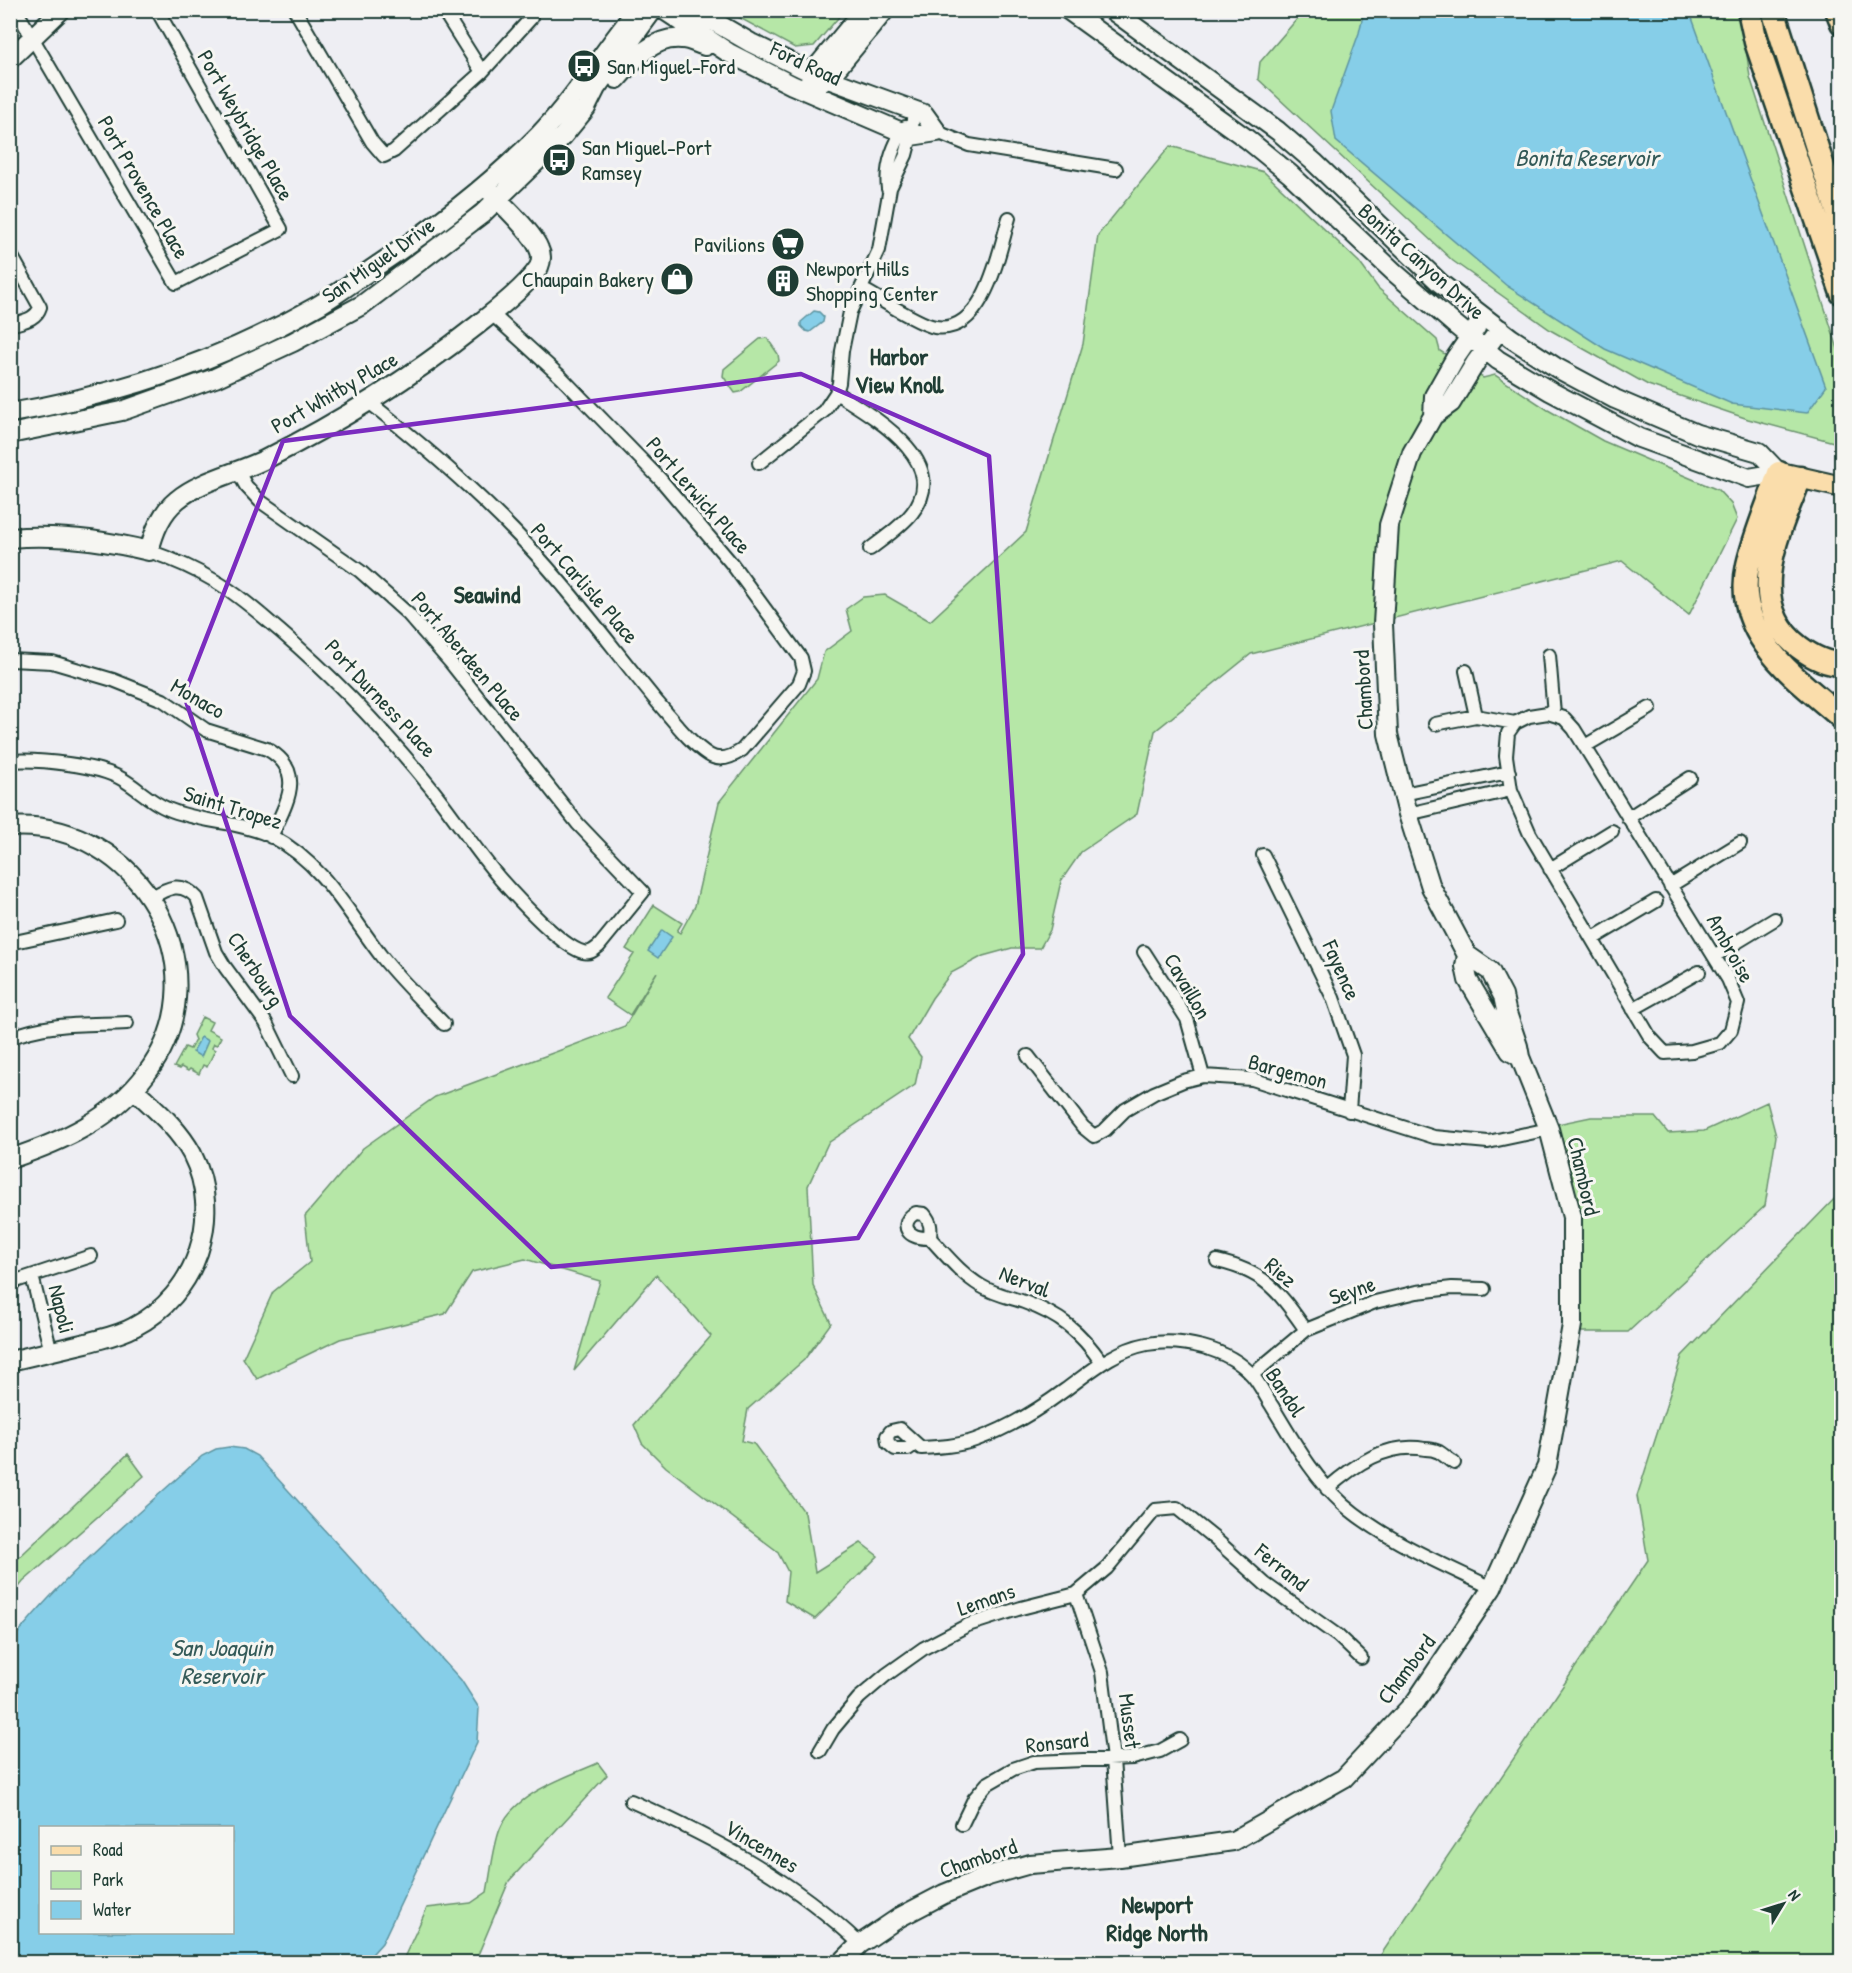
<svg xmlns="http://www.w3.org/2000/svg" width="1852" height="1973" viewBox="0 0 1852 1973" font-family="'Patrick Hand',sans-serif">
<rect width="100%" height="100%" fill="#eeeef3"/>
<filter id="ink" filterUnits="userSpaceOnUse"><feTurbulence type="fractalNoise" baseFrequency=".0167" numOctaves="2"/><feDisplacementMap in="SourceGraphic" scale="12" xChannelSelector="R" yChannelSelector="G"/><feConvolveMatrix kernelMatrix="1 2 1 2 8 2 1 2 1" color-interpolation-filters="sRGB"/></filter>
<g filter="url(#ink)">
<!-- green -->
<path fill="#b6e7a7" stroke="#6a926e" stroke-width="1.5" d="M727 11 844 10V11L814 46 795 48Z
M1304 11H1738L1743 27 1750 77 1841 358V444L1748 419 1648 385 1552 331 1453 261 1258 79 1260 62Z
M1170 146 1264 172 1359 262 1378 288 1437 340 1440 351 1483 378 1495 375 1548 410 1603 441 1718 490 1731 504 1737 519 1689 615 1622 561 1251 654 1155 731 1137 814 1081 852 1061 881 1050 930 1040 948H1012L983 956 951 973 932 998 908 1039 921 1057 915 1085 828 1143 808 1186 813 1285 831 1323 804 1360 748 1409 742 1441 754 1444 805 1513 815 1572 861 1543 878 1556 815 1619 785 1601 788 1572 777 1551 666 1467 642 1443 634 1425 711 1336 656 1275 574 1371 600 1281 525 1259 472 1272 445 1314 340 1339 257 1379 243 1358 273 1292 310 1262 305 1216 363 1148 435 1097 625 1026 657 972 630 1015 605 998 634 954 626 949 654 905 682 923 677 931 680 933 695 906 719 802 817 679 824 652 852 631 846 609 863 597 885 595 930 621 1026 532 1083 344 1098 235Z
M767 338 778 354 779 361 740 392 735 393 723 376 724 369 760 339Z
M202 1017 212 1022 208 1030 221 1037 217 1045 214 1044 212 1048 215 1050 207 1067 203 1065 199 1074 190 1069 188 1071 181 1067 179 1069 174 1067 185 1047 190 1049 195 1040 193 1035Z
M1767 1102 1776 1136 1765 1206 1628 1332H1578L1557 1124 1591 1117H1655L1668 1133 1704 1131Z
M1841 1192V1962H1376L1648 1560 1637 1496 1682 1356Z
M128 1454 144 1476 23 1582 11 1597V1565Z
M598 1763 607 1775 509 1881 475 1962H402L427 1908 471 1903 487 1892C491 1872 493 1848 500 1829 514 1793 565 1778 598 1763Z"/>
<!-- water -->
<path fill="#86cee8" stroke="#5d94a0" stroke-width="1.5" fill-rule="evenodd" d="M1364 11H1691L1692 18 1826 387 1807 413 1732 404 1605 349 1507 286 1336 141 1331 111 1359 33Z
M814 311 819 312 824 317 823 322 810 332 806 331 801 326V322Z
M662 930 672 937 658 958 648 951Z
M201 1037 208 1041 201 1057 193 1052Z
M229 1447 244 1449 257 1456 461 1680 479 1708 477 1742 382 1943 365 1962H11V1642C64 1574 138 1514 202 1456L216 1449ZM40 1828H232V1932H40Z"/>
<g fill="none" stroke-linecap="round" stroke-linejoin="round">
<defs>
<path id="street" d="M16 10 176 283 281 229 157 10
M295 10 372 142 384 156 394 151 482 72 531 18
M443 10 482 72
M937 132 969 145 1116 169
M888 189C885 166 893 146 905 127
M10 253 40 307C36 320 23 321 10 325
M862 289C879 298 918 324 935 327 985 335 999 251 1009 218
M836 393C872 416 953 461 912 513 901 527 884 538 870 549
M369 402C438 457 504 515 561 583 594 622 625 663 658 703 674 721 689 742 709 755 720 762 732 757 742 750L799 684 804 671 801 658 732 564 661 480 562 378 492 314
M759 463 824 411 836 393 839 383 842 351 850 312 879 250 890 188 906 155 911 136 914 111
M149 551C172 559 195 569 215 581 239 595 260 614 280 631 336 679 386 732 432 789 456 819 476 851 501 880 517 898 561 946 583 952 590 954 594 950 599 946L643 892 578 824 451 663 408 614 360 571 260 501 246 486 238 472
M1549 655 1554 714
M10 660 52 662 113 680 163 700 206 730 267 749C308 772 285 805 271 837
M1466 671 1476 716 1515 723
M1548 713 1564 718 1574 729 1728 979 1738 1003 1731 1030 1720 1043 1692 1051 1665 1053 1650 1037 1530 834 1511 790 1506 756 1508 733 1515 723 1529 716Z
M1435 724 1476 716
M1585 746 1650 708
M10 761C39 759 98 765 122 779 138 788 150 802 168 809 201 823 240 821 273 837 323 863 349 914 382 957 401 981 423 1002 444 1024
M1403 794 1509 772
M1408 814 1511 790
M1628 818 1690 778
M1263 855 1333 998 1353 1055 1349 1111
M1550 869 1612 831
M1670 886 1740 843
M151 898C168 887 182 881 197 898L216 952 225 967 266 1023 292 1076
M1592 939 1656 901
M10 943 116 920
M1144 952 1187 1019 1203 1076
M1714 956 1775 919
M1633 1009 1699 972
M10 1038C47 1022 88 1025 127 1023
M1028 1056 1083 1127 1094 1136 1105 1130 1125 1110 1154 1093 1183 1081 1203 1076 1252 1079 1434 1137 1488 1142 1549 1129
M916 1213 924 1214C931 1222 931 1228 930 1238 926 1238 919 1238 915 1236 902 1231 905 1218 916 1213Z
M930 1238C946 1255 961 1274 981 1286 994 1294 1009 1297 1024 1302 1060 1315 1080 1331 1102 1363
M1217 1261C1266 1272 1278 1291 1306 1330
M32 1276 51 1352
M10 1283 91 1256
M1252 1375 1306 1330 1375 1302 1417 1292 1452 1288 1484 1289
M915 1444 908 1449H895L888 1443 887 1436 891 1431 900 1429 921 1448C939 1447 958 1446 975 1440 1007 1429 1038 1410 1065 1390 1091 1371 1115 1350 1147 1344 1181 1338 1228 1348 1252 1375 1260 1384 1265 1396 1272 1406 1293 1440 1312 1476 1343 1504 1384 1540 1443 1564 1492 1588
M1327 1489C1354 1465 1387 1442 1425 1449 1429 1449 1435 1450 1439 1452 1444 1455 1449 1460 1454 1463
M1076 1594 1102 1672 1113 1759 1120 1857
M820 1751 833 1729 859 1698 886 1675 924 1648 968 1625 1021 1608 1076 1594 1107 1568 1155 1510 1177 1508 1214 1538 1265 1584 1338 1636 1361 1658
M631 1801C716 1839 793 1880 860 1944
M962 1824 974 1799 987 1784 1013 1769 1034 1762 1133 1758 1160 1751 1180 1740"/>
<path id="secondary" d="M664 10 729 53 792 85 911 136 937 132
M694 10 751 43 812 73 924 114 937 132
M1068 10 1247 139 1290 174 1395 273 1453 323 1498 360 1550 391 1639 438 1749 478 1779 473
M1112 10 1278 131 1314 162 1440 283 1511 338 1557 368 1615 399 1697 434 1759 452 1779 473
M10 59 61 10
M617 79C634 59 654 36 682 39 690 39 697 44 705 46
M810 81 812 73 864 10
M819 84 829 78 885 10
M10 413C118 395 222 360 317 306 339 293 360 277 381 263 438 225 491 184 539 135 576 97 603 51 637 10
M1433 416 1434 396 1456 357 1476 328
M10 434 122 411 215 378 293 342 362 305 482 214 563 136 586 108 596 88 653 10
M10 538C57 534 103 540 149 551 154 532 161 513 177 500 199 481 237 473 264 460 340 422 409 379 476 326 495 311 526 287 539 267 541 262 542 255 539 249 533 232 503 206 490 191
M10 827C138 818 225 969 147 1073 113 1119 63 1141 10 1159
M1467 955 1465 966 1468 980 1510 1051 1518 1056
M10 1361C36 1355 61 1349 86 1343 103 1338 120 1335 134 1327 196 1295 224 1217 192 1154 178 1128 155 1109 134 1089
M842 1962 860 1944 900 1917 944 1894 988 1876 1030 1864 1120 1857 1233 1841 1344 1778 1416 1701 1492 1588 1547 1466 1572 1325V1217L1549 1129 1520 1057 1518 1046 1506 1010 1503 996 1490 971 1467 955 1431 887 1408 814 1388 734 1383 624 1389 525 1412 453 1433 416 1451 403 1476 362 1500 329"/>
<path id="primary" d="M1785 474 1842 487"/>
<path id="highway" d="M1749 10 1756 42 1842 293
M1773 10 1842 226
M1837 10 1842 23
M1779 473C1769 503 1755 534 1748 565 1732 635 1796 678 1842 718
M1800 478C1779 530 1742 604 1799 647 1811 656 1826 664 1842 664"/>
</defs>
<!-- street casing -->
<use href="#street" stroke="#1f3d34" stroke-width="16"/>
<!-- secondary casing -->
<use href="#secondary" stroke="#1f3d34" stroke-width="22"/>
<!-- primary casing -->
<use href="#primary" stroke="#1f3d34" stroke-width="24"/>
<!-- highway casing -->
<use href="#highway" stroke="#1f3d34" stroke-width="27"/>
<!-- street -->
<use href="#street" stroke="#f6f6f2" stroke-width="12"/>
<!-- secondary -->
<use href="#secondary" stroke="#f6f6f2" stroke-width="18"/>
<!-- primary -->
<use href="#primary" stroke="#faddab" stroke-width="20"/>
<!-- highway -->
<use href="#highway" stroke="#faddab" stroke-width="22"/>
</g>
</g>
<!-- marked area -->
<path fill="none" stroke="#7b2cbf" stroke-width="4.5" stroke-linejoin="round" d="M801 374 989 456 1023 954 858 1238 551 1267 290 1016 184 695 283 441Z"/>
<!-- icons -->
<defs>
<symbol id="bus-disc" viewBox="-11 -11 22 22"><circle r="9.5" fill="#1f3d34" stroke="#f6f6f2"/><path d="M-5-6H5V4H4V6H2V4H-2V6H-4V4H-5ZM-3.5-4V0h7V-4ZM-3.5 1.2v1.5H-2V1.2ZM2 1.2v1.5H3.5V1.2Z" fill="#fff"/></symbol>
<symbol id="supermarket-disc" viewBox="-11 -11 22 22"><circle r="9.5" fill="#1f3d34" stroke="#f6f6f2"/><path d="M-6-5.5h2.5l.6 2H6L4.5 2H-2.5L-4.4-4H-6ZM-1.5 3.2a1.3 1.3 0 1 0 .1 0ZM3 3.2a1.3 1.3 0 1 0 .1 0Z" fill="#fff"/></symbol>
<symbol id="shop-disc" viewBox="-11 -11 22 22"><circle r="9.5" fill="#1f3d34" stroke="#f6f6f2"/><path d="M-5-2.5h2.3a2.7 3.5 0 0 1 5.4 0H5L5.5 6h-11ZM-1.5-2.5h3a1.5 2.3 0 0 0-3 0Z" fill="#fff"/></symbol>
<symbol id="building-disc" viewBox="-11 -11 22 22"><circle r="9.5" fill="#1f3d34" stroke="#f6f6f2"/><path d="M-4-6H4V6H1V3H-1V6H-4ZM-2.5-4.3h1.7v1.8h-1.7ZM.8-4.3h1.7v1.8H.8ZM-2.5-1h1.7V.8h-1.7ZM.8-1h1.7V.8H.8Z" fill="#fff"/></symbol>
</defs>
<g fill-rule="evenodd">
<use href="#bus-disc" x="565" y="47" width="38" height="38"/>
<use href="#bus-disc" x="540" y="141" width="38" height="38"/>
<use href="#supermarket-disc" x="769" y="225" width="38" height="38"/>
<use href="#shop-disc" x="658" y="260" width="38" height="38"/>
<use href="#building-disc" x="764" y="262" width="38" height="38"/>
</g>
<g text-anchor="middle" stroke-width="6" stroke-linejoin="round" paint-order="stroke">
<!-- street labels -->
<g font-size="22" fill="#1f3d34" stroke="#f6f6f2">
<text transform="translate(806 63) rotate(25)" y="8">Ford Road</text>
<text transform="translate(246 125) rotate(60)" y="8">Port Weybridge Place</text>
<text transform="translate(144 187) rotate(60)" y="8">Port Provence Place</text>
<text transform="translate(378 260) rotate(-35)" y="8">San Miguel Drive</text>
<text transform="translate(1422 261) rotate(42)" y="8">Bonita Canyon Drive</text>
<text transform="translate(334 392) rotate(-30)" y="8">Port Whitby Place</text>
<text transform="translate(699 495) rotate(49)" y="8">Port Lerwick Place</text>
<text transform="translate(585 583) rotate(49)" y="8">Port Carlisle Place</text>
<text transform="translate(468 656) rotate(50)" y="8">Port Aberdeen Place</text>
<text transform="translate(1363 690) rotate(-93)" y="8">Chambord</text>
<text transform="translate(198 698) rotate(30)" y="8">Monaco</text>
<text transform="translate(381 698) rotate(47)" y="8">Port Durness Place</text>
<text transform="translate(233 807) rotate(17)" y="8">Saint Tropez</text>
<text transform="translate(1731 948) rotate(61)" y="8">Ambroise</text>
<text transform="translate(256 969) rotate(57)" y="8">Cherbourg</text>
<text transform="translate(1342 970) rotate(66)" y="8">Fayence</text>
<text transform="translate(1188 986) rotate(60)" y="8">Cavaillon</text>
<text transform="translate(1288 1071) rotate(15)" y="8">Bargemon</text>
<text transform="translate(1584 1176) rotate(77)" y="8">Chambord</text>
<text transform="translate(1281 1272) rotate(40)" y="8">Riez</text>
<text transform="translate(1025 1281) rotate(21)" y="8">Nerval</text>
<text transform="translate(1352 1290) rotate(-19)" y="8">Seyne</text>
<text transform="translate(62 1309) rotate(76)" y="8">Napoli</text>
<text transform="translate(1286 1392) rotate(57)" y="8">Bandol</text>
<text transform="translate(1282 1567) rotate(39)" y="8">Ferrand</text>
<text transform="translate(986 1599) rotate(-19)" y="8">Lemans</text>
<text transform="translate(1406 1669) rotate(-53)" y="8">Chambord</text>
<text transform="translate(1130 1721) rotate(83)" y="8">Musset</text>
<text transform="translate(1057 1742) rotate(-6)" y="8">Ronsard</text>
<text transform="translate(762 1846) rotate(31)" y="8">Vincennes</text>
<text transform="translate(978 1858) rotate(-19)" y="8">Chambord</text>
</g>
<!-- poi labels -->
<g font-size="22" fill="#1f3d34" stroke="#f6f6f2" text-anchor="start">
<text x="607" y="74">San Miguel-Ford</text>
<text x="582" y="155">San Miguel-Port<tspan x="582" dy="25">Ramsey</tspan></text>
<text x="765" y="252" text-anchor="end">Pavilions</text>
<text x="806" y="276">Newport Hills<tspan x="806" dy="25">Shopping Center</tspan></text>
<text x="654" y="287" text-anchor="end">Chaupain Bakery</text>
</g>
<!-- water labels -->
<g font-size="24" font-style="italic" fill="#345a58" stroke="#f6f6f2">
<text x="1587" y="166">Bonita Reservoir</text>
<text x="222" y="1656">San Joaquin<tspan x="222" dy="28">Reservoir</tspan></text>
</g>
<!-- neighbourhood labels -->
<g font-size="24" font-weight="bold" fill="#1f3d34" stroke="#f6f6f2">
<text x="899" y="365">Harbor<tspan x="899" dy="28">View Knoll</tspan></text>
<text x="487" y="603">Seawind</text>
<text x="1157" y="1913">Newport<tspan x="1157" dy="28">Ridge North</tspan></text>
</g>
</g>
<!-- margin -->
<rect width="1852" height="1973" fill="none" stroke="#f6f6f2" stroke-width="36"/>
<rect x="18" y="18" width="1816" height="1937" fill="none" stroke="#1f3d34" stroke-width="2" filter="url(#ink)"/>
<!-- legend -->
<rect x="39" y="1826" width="195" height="108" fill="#f6f6f2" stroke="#a0aca6" stroke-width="1.5"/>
<rect x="51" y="1846" width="30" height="9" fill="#faddab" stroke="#a0aca6" stroke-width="1.5"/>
<text x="93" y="1856" font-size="18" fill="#1f3d34">Road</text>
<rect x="51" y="1871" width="30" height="18" fill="#b6e7a7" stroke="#a0aca6" stroke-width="1.5"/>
<text x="93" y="1886" font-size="18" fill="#1f3d34">Park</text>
<rect x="51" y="1901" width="30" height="18" fill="#86cee8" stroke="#a0aca6" stroke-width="1.5"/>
<text x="93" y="1916" font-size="18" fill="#1f3d34">Water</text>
<!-- north arrow -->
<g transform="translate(1783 1904) rotate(52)" stroke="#f6f6f2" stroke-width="4.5" paint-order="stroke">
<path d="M0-4.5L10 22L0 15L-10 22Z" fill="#1f3d34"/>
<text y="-9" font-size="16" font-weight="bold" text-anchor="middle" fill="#1f3d34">N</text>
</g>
</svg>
